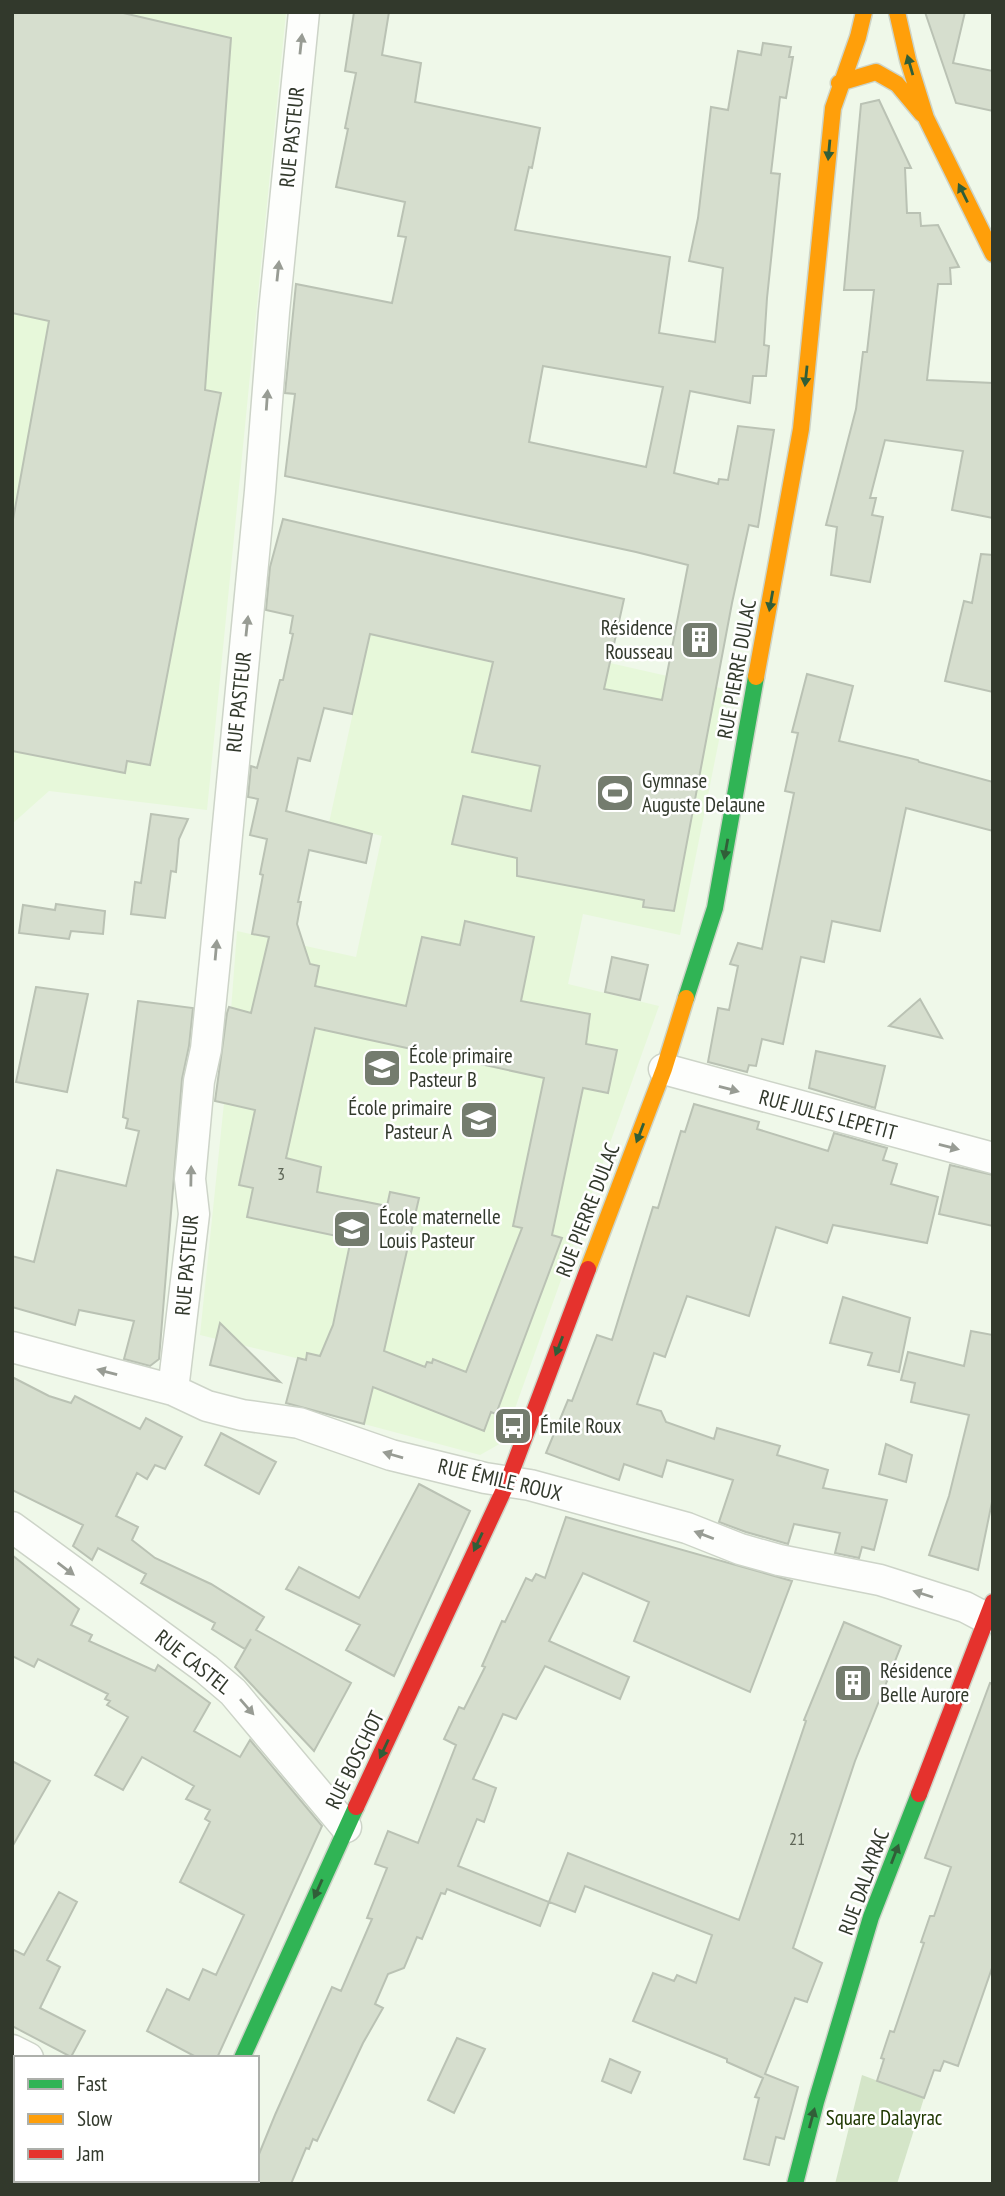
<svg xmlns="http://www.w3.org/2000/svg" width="1005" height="2196" viewBox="0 0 1005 2196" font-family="'PT Sans Narrow',sans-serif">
<rect width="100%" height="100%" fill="#eff8e9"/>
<!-- built -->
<path fill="#e7f8da" d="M12 12H286L207 810 49 791 12 824Z
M370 634 604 689 610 663 729 690 680 935 583 914 568 984 659 1006 503 1442 480 1455 364 1424 375 1377 200 1335 224 1103 237 931 356 957 382 836 329 823Z"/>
<!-- green -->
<path fill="#d4e5c8" d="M862 2075 924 2098 897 2184H835Z"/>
<!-- building -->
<path fill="#d6dece" stroke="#bac2b4" stroke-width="2" fill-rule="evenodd" d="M12 12H119L231 38 205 390 221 393 150 765 127 761 125 773 12 751V525L49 321 12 313Z
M354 12H389L382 55 421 63 415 102 540 128 532 168 529 167 515 230 670 257 659 333 715 342 723 268 689 261 698 218 711 107 728 110 738 51 761 55 763 43 791 47 789 57H793L786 98 780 97 771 173 780 174 767 298 764 345 769 346 766 376H753L750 403 690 391 674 473 718 484 719 479 728 480 738 426 774 430 758 527 749 525 732 603 674 911 643 907 644 900 517 876V858L452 844 463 796 531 811 540 766 472 752 493 662 370 634 352 714 324 708 310 761 298 758 286 811 372 834 366 863 309 850 298 902H301L297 924 310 964 319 966 315 986 406 1006 422 937 460 945 465 921 534 937 521 1001 590 1014 586 1044 617 1050 608 1093 583 1088 552 1235 562 1238 496 1414 491 1412 484 1431 373 1387 364 1424 286 1403 298 1358 306 1360 307 1353 320 1356 333 1325 351 1239 247 1217 253 1188 239 1185 255 1110 215 1101 227 1013 229 1007 251 1013 269 937 252 934 263 875 260 874 267 839 250 835 258 799 248 797 251 766 257 768 280 680H283L293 634 290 633 293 616 266 610 270 567 283 519 624 599 604 689 662 700 688 565 636 552 285 476 295 394 285 393 296 284 392 303 406 237 398 236 405 202 336 187 348 129 345 128 356 73 345 71ZM543 366 663 387 646 467 529 442ZM315 1028 544 1078 513 1226 522 1228 466 1372 433 1359 432 1363 427 1362 425 1367 384 1351 419 1198 390 1192 387 1206 317 1192 321 1167 286 1158Z
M925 12H965L953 63 993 71V111L956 103Z
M879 100 911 168H905L907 213H920L921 226 938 225 959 267 950 268 951 284H938L927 380 993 383V518L952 510 963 451 885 440 870 498H876L872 515 883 517 870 582 831 575 837 527 826 525 856 409 863 352H867L874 290H844L861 104Z
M981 554 993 555V692L945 681 964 601 972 603Z
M807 674 853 686 839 741 918 760 919 762 993 782V831L906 808 880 931 832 921 824 962 801 957 783 1044 762 1039 756 1066 749 1065 747 1072 708 1062 718 1008 729 1010 738 966 730 964 738 943 762 949 794 793 785 791 798 733 792 732Z
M151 814 188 819 179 839 176 872 171 871 165 918 131 914 135 882 141 883Z
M56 904 105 911 103 934 71 931 69 939 19 933 23 905 55 910Z
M612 957 648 965 640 1000 605 992Z
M36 987 88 994 67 1092 16 1082Z
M920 999 942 1038 889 1026Z
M138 1001 193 1008 189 1046 182 1079 159 1359 150 1366 124 1359 134 1321 79 1310 75 1325 12 1307V1256L34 1262 57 1170 126 1186 139 1131 126 1128 128 1119 123 1117Z
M816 1051 885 1066 875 1108 809 1088Z
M694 1104 759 1122 757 1129 828 1151 834 1133 887 1148 883 1160 897 1164 891 1184 938 1197 927 1243 833 1225 827 1243 776 1227 749 1316 687 1296 665 1357 654 1353 637 1404 661 1411 666 1422 714 1439 717 1428 780 1446 777 1455 828 1470 823 1488 887 1500 874 1550 862 1547 859 1558 835 1553 840 1533 794 1524 788 1544 746 1532 719 1522 733 1480 667 1460 662 1477 624 1464 619 1480 546 1453 568 1400 572 1401 597 1335 612 1340 653 1207 658 1208 681 1131 685 1132Z
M950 1165 993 1175V1226L939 1214Z
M843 1297 910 1318 899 1372 868 1365 872 1353 830 1343Z
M220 1323 280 1382 210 1365Z
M971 1331 993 1335V1497L978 1570 929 1555 949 1496 969 1415 911 1402 915 1383 901 1380 908 1352 964 1366Z
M12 1377 49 1396 71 1403 75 1396 140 1429 146 1418 182 1437 165 1469 155 1465 147 1479 137 1473 116 1516 138 1527 132 1540 155 1558 211 1584 264 1617 256 1630 351 1683 314 1751 235 1667 251 1639 245 1649 212 1629 215 1623 141 1583 146 1574 98 1548 92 1560 73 1546 83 1525 12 1490Z
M221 1433 276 1462 259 1494 205 1465Z
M886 1444 912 1455 906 1482 879 1474Z
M419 1484 470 1511 394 1676 346 1650 360 1625 286 1589 299 1567 359 1598Z
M566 1517 792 1581 750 1692 634 1641 649 1602 583 1573 549 1641 629 1677 620 1699 545 1666 516 1719 503 1714 473 1779 496 1788 484 1822 477 1819 458 1866 549 1902 540 1926 447 1889 445 1894 441 1893 422 1939 417 1937 404 1968 388 1974 375 2004 383 2008 363 2043 317 2141 313 2139 309 2149 306 2148 291 2184H257V2159L275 2115 332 1987 341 1991 372 1919 367 1918 387 1868 375 1864 388 1831 418 1843 456 1745 444 1739 459 1707 464 1709 485 1667 482 1666 502 1621 505 1622 526 1578 532 1581 536 1574 545 1578Z
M12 1555 79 1609 71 1625 92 1635 89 1641 155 1671 158 1665 210 1703 194 1731 240 1757 250 1740 322 1826 217 2058H198L147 2031 167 1989 189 2000 203 1969 216 1975 244 1915 180 1882 210 1822 205 1819 210 1810 186 1799 194 1786 142 1757 123 1790 95 1775 128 1717 107 1705 110 1701 105 1699 108 1694 38 1659 34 1667 12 1656Z
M844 1622 901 1646 855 1761 793 1948 822 1963 807 2002 795 1998 765 2074 798 2087 784 2139 776 2137 769 2165 744 2159 759 2098 755 2097 763 2078 727 2062V2059L633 2021 653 1973 674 1981 677 1975 696 1983 712 1935 585 1886 575 1912 549 1902 568 1853 739 1920 806 1721 804 1720Z
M990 1683 993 1684V1965L958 2066 944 2061 940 2071 934 2070 924 2098 877 2081 884 2059 881 2058 890 2031 894 2032 924 1943 921 1942 930 1916H934L951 1867 925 1858Z
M12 1761 50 1781 12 1847Z
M59 1892 77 1902 47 1960 60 1967 40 2008 85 2031 71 2057 12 2026V1949L24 1955Z
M457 2038 485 2049 454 2113 428 2100Z
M610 2059 640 2072 631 2093 602 2081Z"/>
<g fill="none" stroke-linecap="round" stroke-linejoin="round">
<defs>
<path id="street" d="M664 1069 993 1158
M12 1347 173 1390 207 1406 242 1415 299 1423 391 1455 485 1478 530 1485 687 1528 740 1549 779 1560 880 1580 965 1607 986 1618
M173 1390 194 1214 190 1179 199 1081 206 1049 215 960 260 491 274 312 304 12
M12 1527 206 1669 233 1692 346 1827
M12 2050 28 2058"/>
<path id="fast" d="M686 998 715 908 756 677
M242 2058 356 1807
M795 2184 816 2102 871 1917 919 1794"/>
<path id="slow" d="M897 12 908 60 926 118 993 254
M839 83 876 72 897 84 922 114
M756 677 801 429 833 108 858 37 864 12
M588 1269 664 1069 686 998
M182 2184 184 2180"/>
<path id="jam" d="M919 1794 993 1602
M356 1807 508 1481 588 1269"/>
</defs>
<!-- street casing -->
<use href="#street" stroke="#cdd4c8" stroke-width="33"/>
<!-- fast casing -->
<use href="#fast" stroke="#cdd4c8" stroke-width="19"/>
<!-- slow casing -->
<use href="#slow" stroke="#cdd4c8" stroke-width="19"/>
<!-- jam casing -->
<use href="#jam" stroke="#cdd4c8" stroke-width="19"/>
<!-- street -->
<use href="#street" stroke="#fdfefc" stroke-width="30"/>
<!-- fast -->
<use href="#fast" stroke="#30b455" stroke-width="16"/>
<!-- slow -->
<use href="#slow" stroke="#ff9f0a" stroke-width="16"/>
<!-- jam -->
<use href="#jam" stroke="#e5322d" stroke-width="16"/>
</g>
<!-- one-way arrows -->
<defs><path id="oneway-solid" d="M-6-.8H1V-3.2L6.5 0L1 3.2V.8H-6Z" transform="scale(1.75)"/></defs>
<g fill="#989c94">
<use href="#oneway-solid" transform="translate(301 44) rotate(-84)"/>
<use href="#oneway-solid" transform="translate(278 271) rotate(-84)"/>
<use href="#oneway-solid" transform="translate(267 400) rotate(-86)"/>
<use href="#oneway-solid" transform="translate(247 626) rotate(-84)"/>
<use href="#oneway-solid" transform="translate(216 950) rotate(-85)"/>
<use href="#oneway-solid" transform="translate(729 1089) rotate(15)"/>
<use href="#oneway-solid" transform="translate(949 1147) rotate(14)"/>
<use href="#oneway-solid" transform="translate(191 1176) rotate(-89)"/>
<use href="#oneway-solid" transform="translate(107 1372) rotate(-165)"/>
<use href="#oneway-solid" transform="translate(393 1455) rotate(-164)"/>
<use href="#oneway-solid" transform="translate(704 1535) rotate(-159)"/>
<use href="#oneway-solid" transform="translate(66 1569) rotate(37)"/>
<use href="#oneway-solid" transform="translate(923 1594) rotate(-162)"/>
<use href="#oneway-solid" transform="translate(247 1707) rotate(49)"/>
</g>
<g fill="#315e38">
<use href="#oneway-solid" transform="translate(910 65) rotate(-106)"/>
<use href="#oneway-solid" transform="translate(829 150) rotate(95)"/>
<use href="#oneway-solid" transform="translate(963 193) rotate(-116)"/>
<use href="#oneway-solid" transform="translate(806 376) rotate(96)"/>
<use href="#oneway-solid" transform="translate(771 601) rotate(100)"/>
<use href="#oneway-solid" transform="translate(726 849) rotate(100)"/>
<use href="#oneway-solid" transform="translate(640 1133) rotate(111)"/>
<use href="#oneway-solid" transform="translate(559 1346) rotate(111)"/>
<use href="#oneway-solid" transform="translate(478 1542) rotate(115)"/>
<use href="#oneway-solid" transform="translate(384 1749) rotate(115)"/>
<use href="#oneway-solid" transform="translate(895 1854) rotate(-69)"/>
<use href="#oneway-solid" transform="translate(318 1889) rotate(114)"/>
<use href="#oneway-solid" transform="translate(812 2118) rotate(-75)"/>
</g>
<!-- icons -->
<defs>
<symbol id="building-square" viewBox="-11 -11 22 22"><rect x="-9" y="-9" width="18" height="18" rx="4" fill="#747c6e" stroke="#fff"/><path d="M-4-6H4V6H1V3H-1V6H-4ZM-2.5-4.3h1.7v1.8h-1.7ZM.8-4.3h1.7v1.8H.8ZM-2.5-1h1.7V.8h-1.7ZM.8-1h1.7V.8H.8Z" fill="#fff"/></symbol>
<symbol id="stadium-square" viewBox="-11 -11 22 22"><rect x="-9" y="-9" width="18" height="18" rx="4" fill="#747c6e" stroke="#fff"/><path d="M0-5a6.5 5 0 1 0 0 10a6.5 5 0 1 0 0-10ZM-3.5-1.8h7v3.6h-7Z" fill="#fff"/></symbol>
<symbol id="school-square" viewBox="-11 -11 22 22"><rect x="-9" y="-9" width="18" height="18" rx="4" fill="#747c6e" stroke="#fff"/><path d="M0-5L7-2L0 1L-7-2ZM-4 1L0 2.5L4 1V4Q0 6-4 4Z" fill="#fff"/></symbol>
<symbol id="bus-square" viewBox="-11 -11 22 22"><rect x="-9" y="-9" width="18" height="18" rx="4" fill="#747c6e" stroke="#fff"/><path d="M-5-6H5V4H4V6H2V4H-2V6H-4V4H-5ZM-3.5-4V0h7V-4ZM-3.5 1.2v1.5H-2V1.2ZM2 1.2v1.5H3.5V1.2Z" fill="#fff"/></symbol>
</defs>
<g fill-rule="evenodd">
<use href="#building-square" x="678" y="618" width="44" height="44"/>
<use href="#stadium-square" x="593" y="771" width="44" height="44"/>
<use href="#school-square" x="360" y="1046" width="44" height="44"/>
<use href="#school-square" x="457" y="1098" width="44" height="44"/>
<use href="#school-square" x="330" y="1207" width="44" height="44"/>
<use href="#bus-square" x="491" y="1404" width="44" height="44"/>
<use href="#building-square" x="831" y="1661" width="44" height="44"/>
</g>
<g text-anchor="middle" stroke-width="5" stroke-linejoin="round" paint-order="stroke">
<!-- number labels -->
<g font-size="18" fill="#5e6557">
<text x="281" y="1180">3</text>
<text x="797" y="1845">21</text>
</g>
<!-- street labels -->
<g font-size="21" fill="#32392c" stroke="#fff">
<text transform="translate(292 137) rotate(-84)" y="7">RUE PASTEUR</text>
<text transform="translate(737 669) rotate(-80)" y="7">RUE PIERRE DULAC</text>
<text transform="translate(239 702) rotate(-84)" y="7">RUE PASTEUR</text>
<text transform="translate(828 1115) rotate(15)" y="7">RUE JULES LEPETIT</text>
<text transform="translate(588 1210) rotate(-69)" y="7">RUE PIERRE DULAC</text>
<text transform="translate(187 1265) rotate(-85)" y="7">RUE PASTEUR</text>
<text transform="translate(500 1480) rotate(13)" y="7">RUE ÉMILE ROUX</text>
<text transform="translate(193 1662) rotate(38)" y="7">RUE CASTEL</text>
<text transform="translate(355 1760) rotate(-64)" y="7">RUE BOSCHOT</text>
<text transform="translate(864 1882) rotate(-70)" y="7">RUE DALAYRAC</text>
</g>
<!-- poi labels -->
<g font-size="21" fill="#32392c" stroke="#fff" text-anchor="start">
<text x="673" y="635" text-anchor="end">Résidence<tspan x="673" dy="24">Rousseau</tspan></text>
<text x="642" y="788">Gymnase<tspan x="642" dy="24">Auguste Delaune</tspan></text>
<text x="409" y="1063">École primaire<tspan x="409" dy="24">Pasteur B</tspan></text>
<text x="452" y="1115" text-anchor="end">École primaire<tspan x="452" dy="24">Pasteur A</tspan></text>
<text x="379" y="1224">École maternelle<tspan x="379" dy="24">Louis Pasteur</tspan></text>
<text x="540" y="1433">Émile Roux</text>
<text x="880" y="1678">Résidence<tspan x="880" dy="24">Belle Aurore</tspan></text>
</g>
<!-- park labels -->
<g font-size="21" fill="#203902" stroke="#fff">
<text x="884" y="2125">Square Dalayrac</text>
</g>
</g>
<!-- border -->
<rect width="1005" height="2196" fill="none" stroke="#32392c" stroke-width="28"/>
<!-- legend -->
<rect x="14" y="2056" width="245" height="126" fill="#ffffff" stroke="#adb0ab" stroke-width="2"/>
<rect x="28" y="2079" width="35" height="10" fill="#30b455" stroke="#adb0ab" stroke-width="2"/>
<text x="77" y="2091" font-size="21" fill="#32392c">Fast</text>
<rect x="28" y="2114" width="35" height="10" fill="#ff9f0a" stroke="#adb0ab" stroke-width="2"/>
<text x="77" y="2126" font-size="21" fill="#32392c">Slow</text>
<rect x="28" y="2149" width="35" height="10" fill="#e5322d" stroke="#adb0ab" stroke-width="2"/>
<text x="77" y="2161" font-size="21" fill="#32392c">Jam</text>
</svg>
